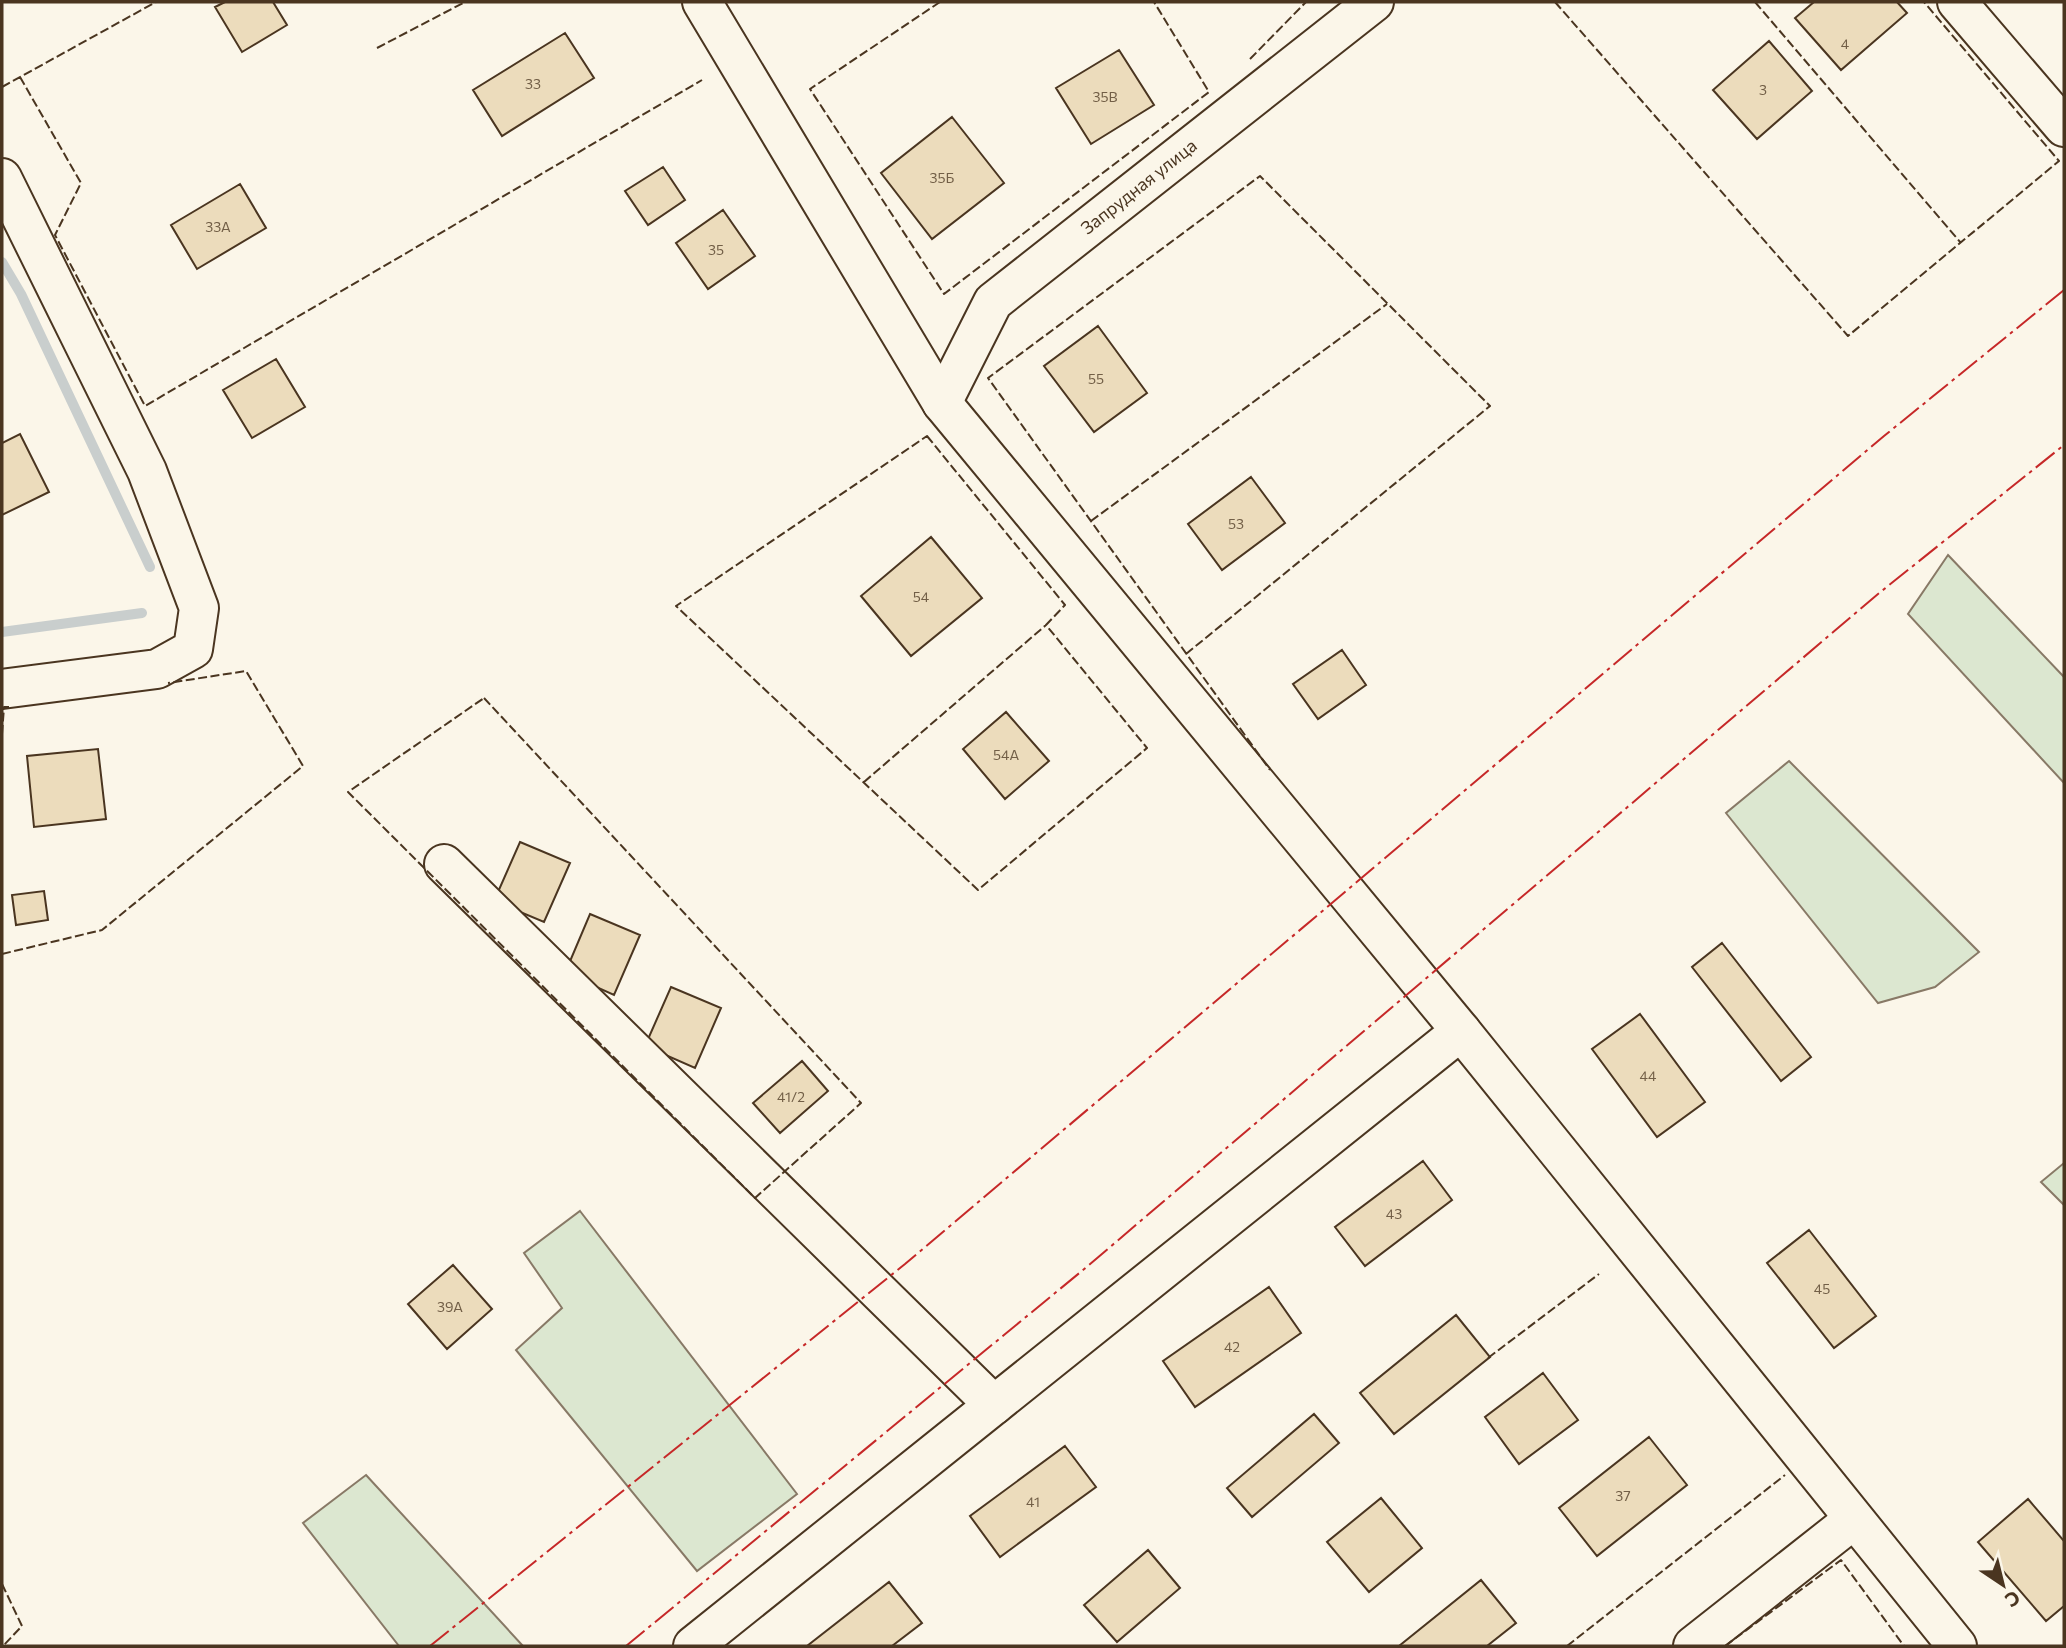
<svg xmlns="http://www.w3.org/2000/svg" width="2066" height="1648" viewBox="0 0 2066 1648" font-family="Commissioner,sans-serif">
<rect width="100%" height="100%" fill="#fbf6e9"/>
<!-- green -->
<path fill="#dce7d0" stroke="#887966" stroke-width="2" d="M1948 555 2064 677V783L1908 614Z
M1789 761 1979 952 1935 987 1878 1003 1726 813Z
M2064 1163V1205L2041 1182Z
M580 1211 797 1494 697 1571 516 1350 562 1308 524 1253Z
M366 1475 523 1646H399L303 1523Z"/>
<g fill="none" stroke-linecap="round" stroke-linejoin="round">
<!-- stream -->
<path stroke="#c9cecd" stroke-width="10" d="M2 262 21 294 150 567
M2 632 142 613"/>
</g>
<!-- building -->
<path fill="#ecdcbc" stroke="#4a3520" stroke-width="2" d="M225 2H273L287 25 242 52 215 7Z
M1814 2H1897L1907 13 1841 70 1795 18Z
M565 33 594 78 502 136 473 90Z
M1769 41 1812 91 1757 139 1713 90Z
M1119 50 1154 105 1091 144 1056 88Z
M952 117 1004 183 932 239 881 173Z
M663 167 685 200 648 225 625 191Z
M240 184 266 228 197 269 171 225Z
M723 210 755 256 708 289 676 243Z
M1098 326 1147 393 1094 432 1044 366Z
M276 359 305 407 252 438 223 390Z
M20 434 49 492 2 515V443Z
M1251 477 1285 523 1222 570 1188 524Z
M931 537 982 598 911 656 861 596Z
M1342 650 1366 685 1318 719 1293 684Z
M1006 712 1049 761 1005 799 963 749Z
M98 749 106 819 34 827 27 756Z
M520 842 570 863 544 922 494 901Z
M44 891 48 920 16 925 12 895Z
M590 914 640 935 614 995 565 973Z
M1722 943 1811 1057 1781 1081 1692 967Z
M671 987 721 1008 695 1068 645 1046Z
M1640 1014 1705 1102 1657 1137 1592 1049Z
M802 1061 828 1091 780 1133 753 1103Z
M1423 1161 1452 1200 1365 1266 1335 1227Z
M1809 1230 1876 1316 1834 1348 1767 1263Z
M453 1265 492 1309 447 1349 408 1304Z
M1269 1287 1301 1333 1195 1407 1163 1361Z
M1456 1315 1490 1357 1394 1434 1360 1393Z
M1543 1373 1578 1420 1519 1464 1485 1417Z
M1314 1414 1339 1443 1252 1517 1227 1488Z
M1649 1437 1687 1485 1597 1556 1559 1508Z
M1065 1446 1096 1487 1000 1557 970 1516Z
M1381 1498 1422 1548 1369 1592 1327 1542Z
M2028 1499 2064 1541V1606L2046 1621 1978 1542Z
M1148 1550 1180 1588 1117 1642 1084 1605Z
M1481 1580 1516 1623 1487 1646H1399Z
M889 1582 922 1623 892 1646H807Z"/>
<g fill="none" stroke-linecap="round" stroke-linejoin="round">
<defs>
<g id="minor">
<path d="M1957 2 2064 127"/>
<path d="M2 178 147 471 199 608 193 649 157 669 2 689"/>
<path id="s1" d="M942 403 993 302 1374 2"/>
<path d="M444 864 994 1405"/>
<path d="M1461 1031 1957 1646"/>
<path d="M693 1646 1461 1031 942 403 702 2"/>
<path d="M1693 1646 1853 1520"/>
</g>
</defs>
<!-- minor casing -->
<use href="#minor" stroke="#4a3520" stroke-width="42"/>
<!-- minor -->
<use href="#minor" stroke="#fbf6e9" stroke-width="38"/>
<!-- fence -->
<path stroke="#4a3520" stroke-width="2" stroke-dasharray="9 3.5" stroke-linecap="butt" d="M940 2 810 89 944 294 1209 92 1154 2
M1555 2 1848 336 2059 161 1924 2
M1755 2 1961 243
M377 48 465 2
M1250 59 1306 2
M20 77 81 183 55 235 145 406 702 80
M2 87 156 2
M927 436 1065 605 1046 625 1147 748 978 890 676 606Z
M1091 521 1387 304
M1186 654 1490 406 1260 176 988 378 1270 770
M484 698 861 1103 755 1198 348 792Z
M2 734 4 707H9
M864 782 1046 625
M2 954 102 930 303 766 246 671 168 683
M1488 1358 1599 1274
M2 1584 22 1626 3 1646
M1567 1646 1785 1475
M1725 1646 1841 1560 1904 1646"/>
<!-- power -->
<path stroke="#c62828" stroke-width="2" stroke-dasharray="24 5 3.5 5" stroke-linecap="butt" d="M430 1646 905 1264 1884 436 2064 290
M626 1646 1083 1270 1878 594 2064 445"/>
</g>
<g text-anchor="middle" stroke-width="5" stroke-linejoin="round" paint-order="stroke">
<!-- number labels -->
<g font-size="14" fill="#725f47">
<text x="1845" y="49">4</text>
<text x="533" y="89">33</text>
<text x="1763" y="95">3</text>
<text x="1105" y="102">35В</text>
<text x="942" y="183">35Б</text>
<text x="218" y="232">33А</text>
<text x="716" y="255">35</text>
<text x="1096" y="384">55</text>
<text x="1236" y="529">53</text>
<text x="921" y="602">54</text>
<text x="1006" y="760">54А</text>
<text x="1648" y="1081">44</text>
<text x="791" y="1102">41/2</text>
<text x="1394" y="1219">43</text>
<text x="1822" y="1294">45</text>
<text x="450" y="1312">39А</text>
<text x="1232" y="1352">42</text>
<text x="1623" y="1501">37</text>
<text x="1033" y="1507">41</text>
</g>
<!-- street labels -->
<g font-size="18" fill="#4a3520" stroke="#fbf6e9">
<text dy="6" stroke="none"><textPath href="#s1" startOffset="299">Запрудная улица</textPath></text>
</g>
</g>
<!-- border -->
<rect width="2066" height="1648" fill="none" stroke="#4a3520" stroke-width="7"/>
<!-- north arrow -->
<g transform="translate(2003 1585) rotate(145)" stroke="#fbf6e9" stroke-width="5" paint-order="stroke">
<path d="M0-5L12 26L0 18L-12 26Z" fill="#4a3520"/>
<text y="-10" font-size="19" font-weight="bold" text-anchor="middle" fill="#4a3520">С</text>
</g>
</svg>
